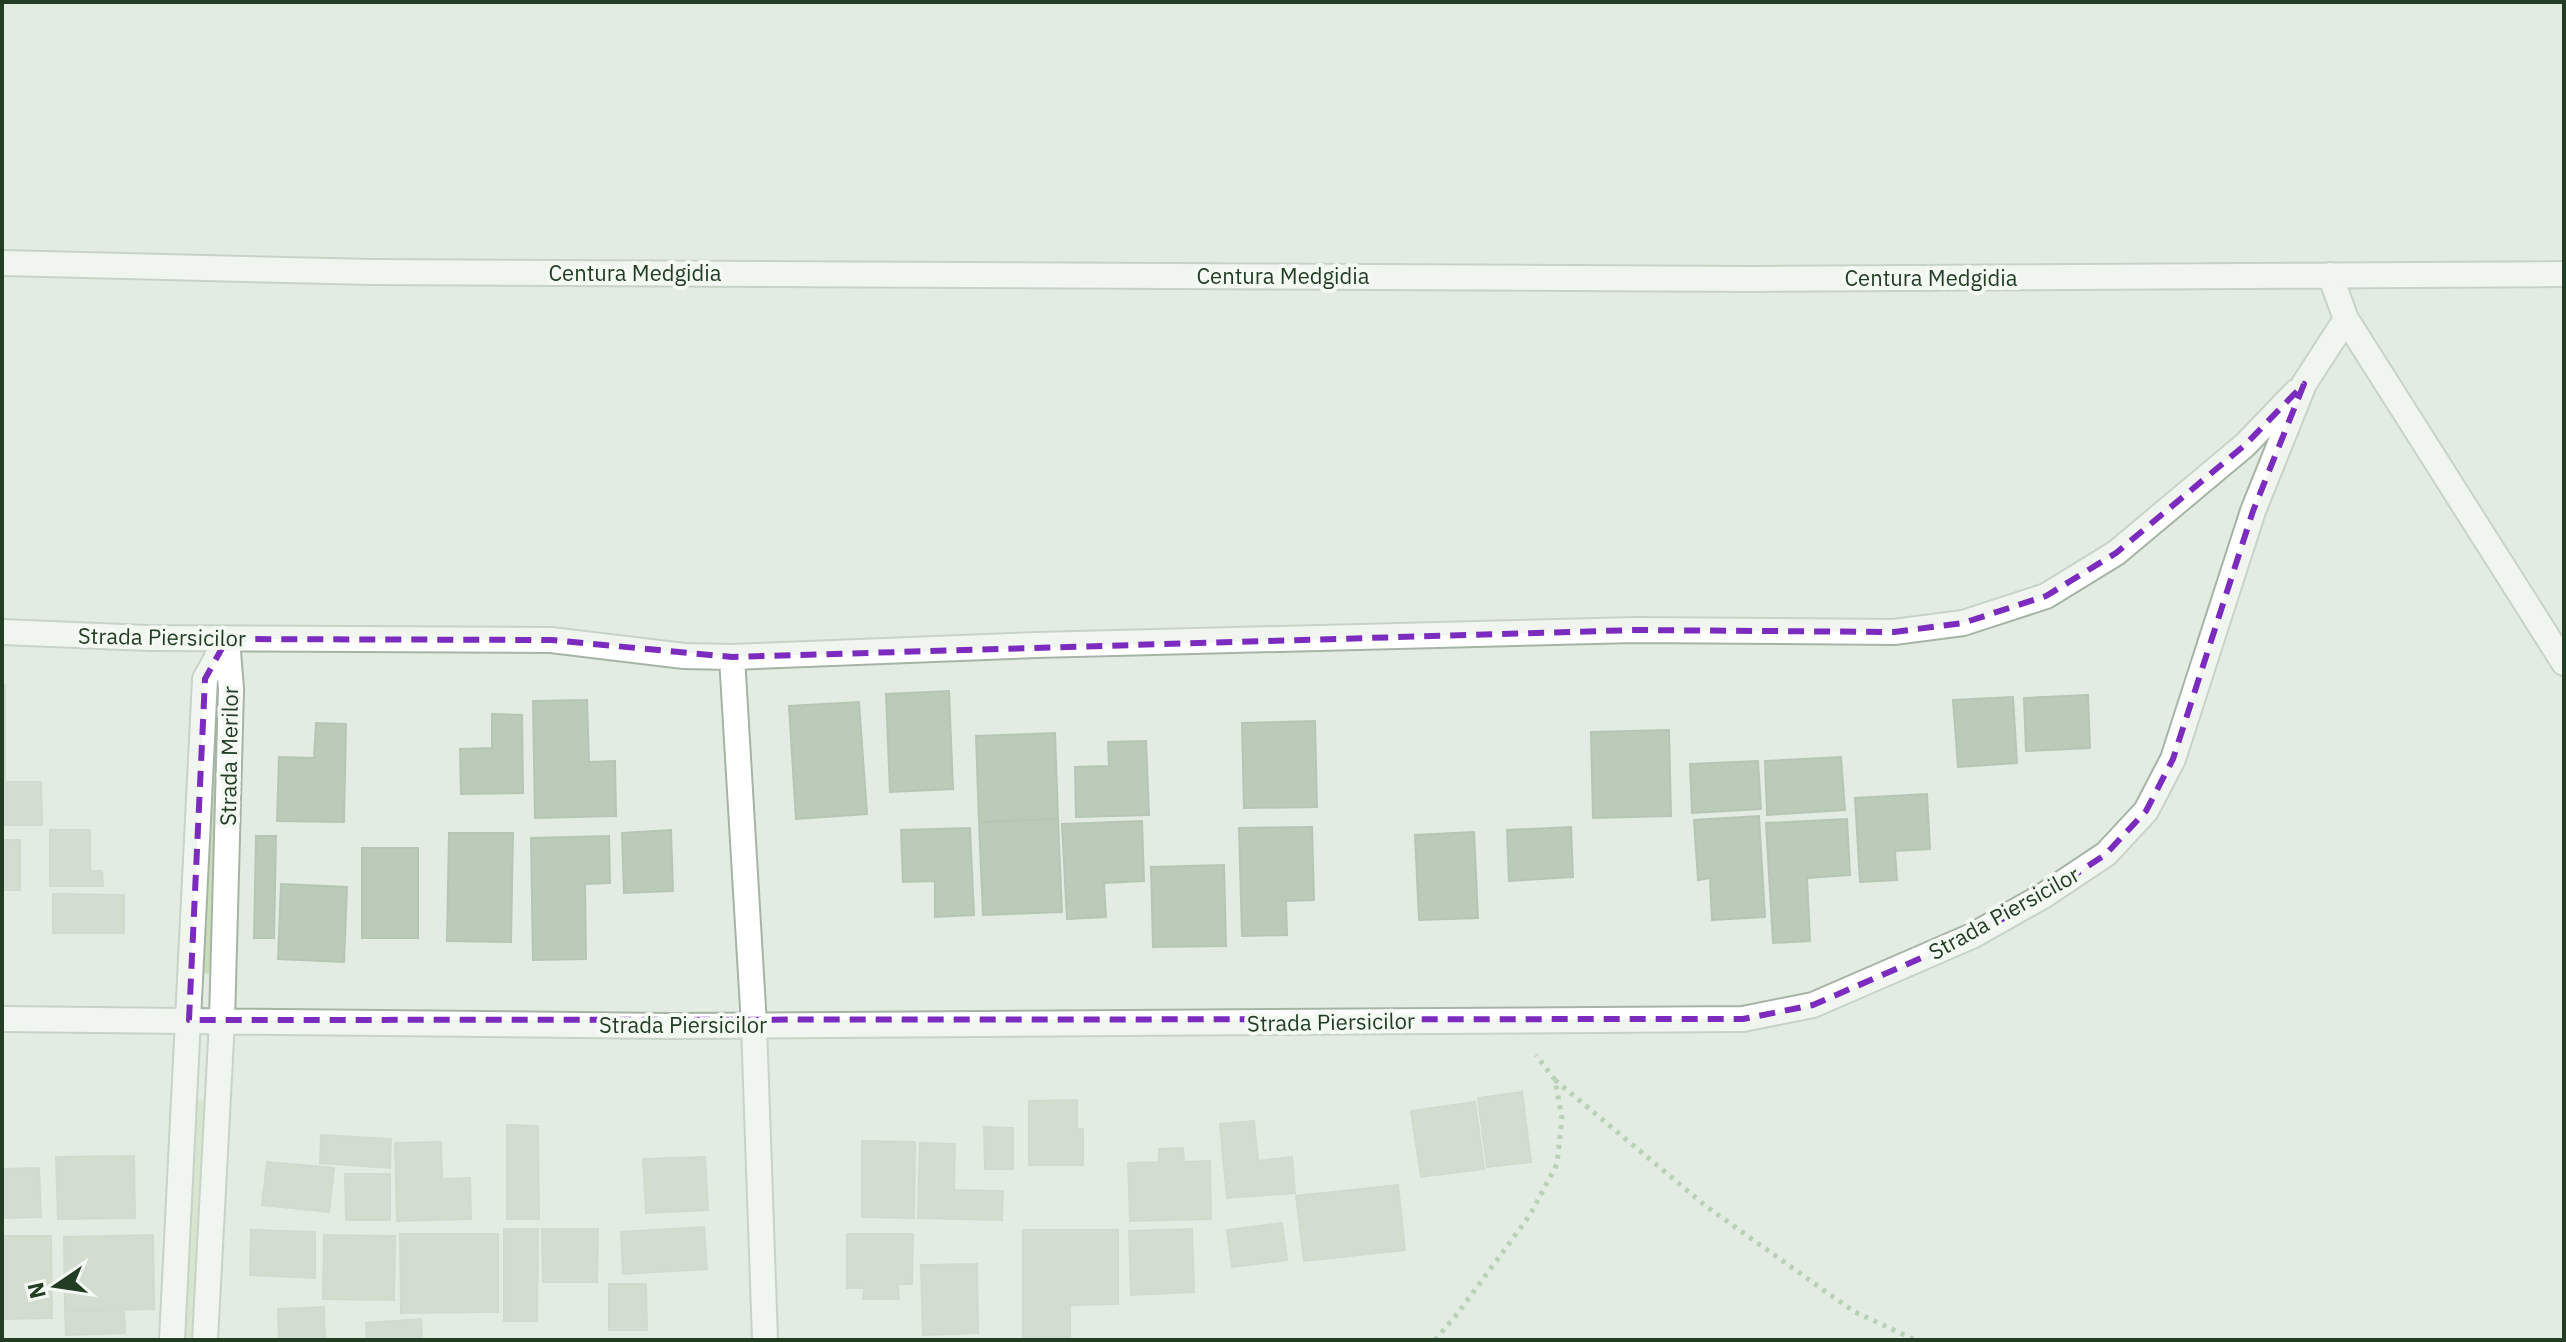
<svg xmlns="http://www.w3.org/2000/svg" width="2566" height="1342" viewBox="0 0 2566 1342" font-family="'IBM Plex Sans',sans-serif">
<rect width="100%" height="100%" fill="#e3ece2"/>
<!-- green -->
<path fill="#c9ddbb" d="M214 712 222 713 211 973 202 974Z
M196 1099 207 1102 194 1340H184Z"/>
<!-- building -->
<path fill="#bccaba" stroke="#b6c6b5" stroke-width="2" d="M2 685H5V736H2Z
M949 691 953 789 890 792 886 694Z
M2088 695 2090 748 2026 751 2024 698Z
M2013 697 2017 763 1958 767 1953 700Z
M587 700 589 762 615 761 616 816 535 818 533 701Z
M859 702 867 814 796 819 789 706Z
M492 714 522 715 523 793 461 794 460 749 492 748Z
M1315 721 1317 807 1244 808 1242 723Z
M316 723 346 724 344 822 277 821 279 757 314 758Z
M1669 730 1671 816 1593 818 1591 732Z
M1055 733 1058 819 979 822 976 736Z
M2 736H5V782H41L42 825H2Z
M1146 741 1149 815 1076 817 1075 767 1109 766 1108 742Z
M1841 757 1845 810 1767 815 1765 761Z
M1758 761 1761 809 1692 813 1690 764Z
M1927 794 1930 849 1895 851 1897 880 1860 882 1855 798Z
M1759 816 1765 917 1712 920 1710 878 1698 880 1694 820Z
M1058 819 1062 912 983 915 979 822Z
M1847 819 1850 875 1807 878 1810 941 1773 943 1766 823Z
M1142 821 1144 881 1104 883 1106 917 1067 919 1062 824Z
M1312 827 1314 900 1286 901 1287 935 1242 936 1239 828Z
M1571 827 1573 877 1509 881 1507 830Z
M970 828 974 915 935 917V881L903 882 901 830Z
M50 830H90V871H102L103 886H50Z
M671 830 673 891 624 893 622 833Z
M1474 832 1478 918 1419 920 1415 835Z
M449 833H513L511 942 447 941Z
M256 836H276L274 938H254Z
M609 836 610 883 585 884 586 959 533 960 531 838Z
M2 840H20V890H2Z
M362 848H418V938H362Z
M1224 865 1226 946 1153 947 1151 867Z
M281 884 347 887 344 962 278 959Z
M53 894 124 895V933H53Z
M1522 1092 1531 1162 1487 1167 1478 1098Z
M1077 1100V1129H1083V1165H1029V1101Z
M1475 1102 1484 1169 1421 1177 1411 1111Z
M1254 1121 1258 1161 1292 1157 1295 1193 1227 1198 1220 1124Z
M507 1125 538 1126 539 1219H507Z
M984 1127 1013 1128V1169H985Z
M321 1135 391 1139 390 1168 320 1163Z
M862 1141 915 1142 914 1218 862 1217Z
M441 1142 442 1179 470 1178 471 1219 397 1221 395 1143Z
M920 1143 955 1144 954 1190 1003 1191 1002 1220 918 1218Z
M1183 1148 1184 1162 1210 1161 1211 1219 1130 1221 1128 1163 1159 1162V1149Z
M134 1156 135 1218 58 1219 56 1157Z
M705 1157 708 1210 646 1213 643 1159Z
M267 1162 334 1168 329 1212 262 1205Z
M39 1168 41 1217 2 1218V1169Z
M345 1174H390V1220H346Z
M1398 1185 1405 1250 1304 1261 1296 1196Z
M1282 1223 1287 1260 1232 1267 1227 1230Z
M704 1227 707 1269 623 1274 621 1232Z
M504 1229H538L537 1321H504Z
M542 1229H598L597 1282H543Z
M1192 1229 1194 1292 1131 1295 1129 1231Z
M251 1230 315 1232V1278L250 1275Z
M1023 1230H1118V1304L1070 1305V1337H1023Z
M400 1234H498V1312L401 1313Z
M847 1234H913L912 1284H898L899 1299H863L864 1288H847Z
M153 1235 154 1309 65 1311 64 1237Z
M324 1235 395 1236 394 1300 323 1299Z
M2 1236H51L52 1318 2 1319Z
M977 1264 978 1333 923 1335 921 1265Z
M609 1284H646L647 1330H609Z
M324 1307 325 1340H279L278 1309Z
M124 1310 125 1333 66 1335 65 1311Z
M421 1319 422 1340H367L366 1323Z"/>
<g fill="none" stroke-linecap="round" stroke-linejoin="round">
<defs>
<path id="minor" d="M2 263 372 272 1754 279 2564 274
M2330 275 2346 319 2564 663
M2 632 149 638 551 640 684 656 732 657 1036 645 1635 630 1894 632 1963 623 2046 596 2116 553 2245 445 2296 392
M732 657 754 1025 765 1340
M2 1019 670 1026 1743 1019 1813 1005 1972 936 2043 896 2106 854 2146 811 2173 759 2253 511 2304 384 2346 319
M172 1340 205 679 227 639
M205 1340 222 1021 231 689 227 639"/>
</defs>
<!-- minor casing -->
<use href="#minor" stroke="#a5b4a5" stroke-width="28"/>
<!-- path -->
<path stroke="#83af84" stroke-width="5" stroke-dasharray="4 6" stroke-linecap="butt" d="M1555 1080 1707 1207 1853 1311 1915 1340
M1435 1340 1458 1313 1530 1215 1557 1164 1562 1118 1555 1080 1536 1055"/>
<!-- minor -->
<use href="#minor" stroke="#fff" stroke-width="24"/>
</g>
<!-- marked area -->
<path d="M0 0H2566V1342H0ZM2304 384 2253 511 2173 759 2146 811 2106 854 2043 896 1972 936 1813 1005 1743 1019 189 1020 205 679 227 639 551 640 732 657 1635 630 1894 632 1963 623 2046 596 2116 553 2245 445Z" fill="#e3ece2" fill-opacity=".55" fill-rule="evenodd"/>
<path fill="none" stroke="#7b2cbf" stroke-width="6" stroke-dasharray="16 10" stroke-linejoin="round" d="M2304 384 2253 511 2173 759 2146 811 2106 854 2043 896 1972 936 1813 1005 1743 1019 189 1020 205 679 227 639 551 640 732 657 1635 630 1894 632 1963 623 2046 596 2116 553 2245 445Z"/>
<g text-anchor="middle" stroke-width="8" stroke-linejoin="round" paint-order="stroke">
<!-- street labels -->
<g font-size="22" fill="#223d24" stroke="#f4f9f3">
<text x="635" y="281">Centura Medgidia</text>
<text x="1283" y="284">Centura Medgidia</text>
<text x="1931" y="286">Centura Medgidia</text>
<text transform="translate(162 637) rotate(1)" y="8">Strada Piersicilor</text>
<text transform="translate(229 756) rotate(-89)" y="8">Strada Merilor</text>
<text transform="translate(2004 913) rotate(-29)" y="8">Strada Piersicilor</text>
<text transform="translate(1331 1022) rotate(-1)" y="8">Strada Piersicilor</text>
<text x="683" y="1033">Strada Piersicilor</text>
</g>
</g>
<!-- border -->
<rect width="2566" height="1342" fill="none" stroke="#223d24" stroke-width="8"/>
<!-- north arrow -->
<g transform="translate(56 1286) rotate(257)" stroke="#f4f9f3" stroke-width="6" paint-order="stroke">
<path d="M0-6L14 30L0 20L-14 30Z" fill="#223d24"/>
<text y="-12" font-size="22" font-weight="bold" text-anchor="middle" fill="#223d24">N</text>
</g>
</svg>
